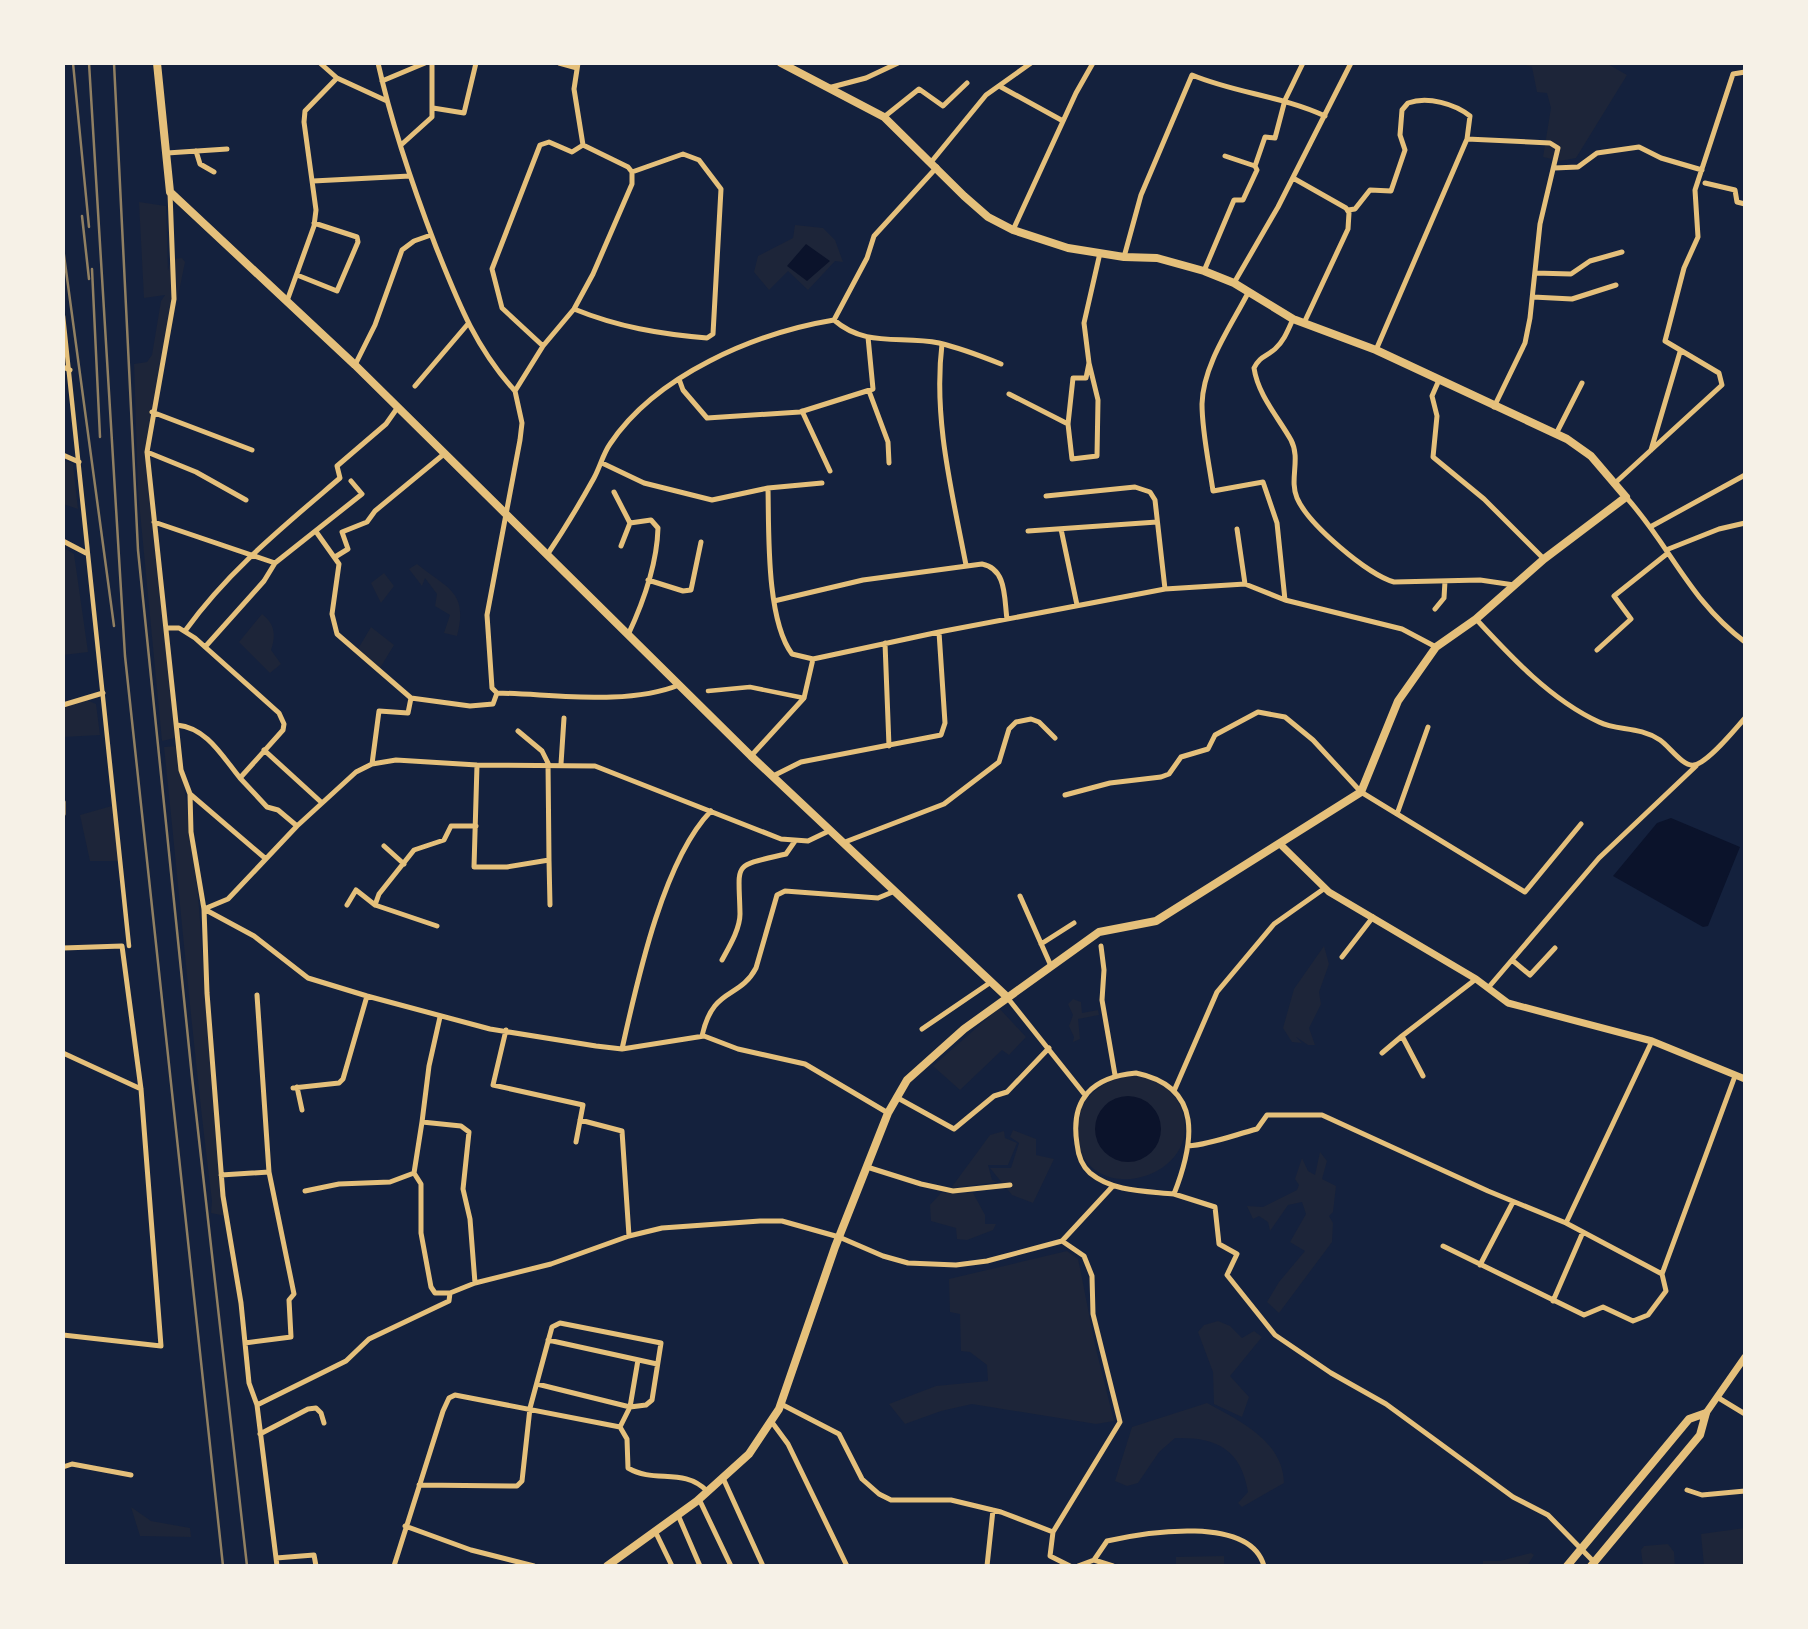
<svg xmlns="http://www.w3.org/2000/svg" width="1808" height="1629" viewBox="0 0 1808 1629" font-family="'Noto Serif',serif">
<rect width="100%" height="100%" fill="#14213d"/>
<!-- green -->
<path fill="#1d2539" d="M1518 63H1606L1627 75 1576 158 1560 161 1543 157 1551 108 1547 93 1537 92 1532 67Z
M139 202 166 206 168 271 171 259 182 258 185 262 157 400 149 456 175 738 162 741 138 491 134 364 147 362 152 355 161 301 165 295 144 298Z
M795 225 823 228 835 240 843 262 835 261 808 290 788 271 769 290 754 272 758 256 793 238Z
M63 460 73 464 78 509 63 504Z
M63 547 74 554 88 652 63 655Z
M417 564C446 588 469 591 457 636L444 633 450 615 435 606 437 594 425 578 422 586 409 569Z
M384 573 394 586 381 603 371 583Z
M262 614C275 624 276 635 271 650L281 664 270 673 239 642Z
M371 627 394 645 380 668 358 649Z
M87 700 96 704 100 735 63 737V706Z
M179 746 198 895 221 1197 226 1216 211 1213 212 1201C193 1050 180 898 164 747Z
M115 805 121 861H90L80 815Z
M1324 946 1329 964 1319 992 1321 1004 1309 1028 1315 1045H1308L1296 1037 1302 1043 1292 1042 1283 1028 1294 989Z
M1073 999 1081 1002 1082 1013 1098 1010 1099 1015 1078 1019 1080 1039 1073 1042 1074 1037 1069 1026 1073 1015 1068 1004Z
M999 1008 1026 1037 1009 1055 1002 1050 960 1090 933 1066Z
M1133 1075C1153 1079 1172 1086 1180 1106 1209 1171 1102 1210 1079 1148 1065 1108 1098 1079 1133 1075Z
M1013 1130 1036 1139V1155L1054 1159 1033 1203 1012 1195 990 1168H1011L1019 1143 1010 1137Z
M1004 1131 1005 1138 1017 1143 1008 1165H988L992 1180 998 1182 951 1188 990 1135Z
M1320 1152 1327 1161 1322 1179 1336 1186 1333 1212 1329 1216 1333 1223 1332 1242 1279 1313 1267 1302 1279 1282 1305 1251 1290 1242 1306 1214 1302 1202 1288 1205 1270 1231 1268 1222 1259 1216 1253 1219 1247 1206 1263 1207 1297 1190 1299 1185 1295 1179 1302 1158 1308 1171 1315 1175Z
M941 1193H973L985 1215V1224H996L993 1230 967 1240 957 1239 956 1228 931 1221 930 1205Z
M1067 1251 1078 1259 1080 1268 1095 1345 1114 1421 1096 1424 972 1404 941 1411 905 1424 889 1404 936 1386 988 1381 987 1365 970 1352 961 1351 960 1314 950 1312 949 1279Z
M1218 1321 1230 1326 1242 1338 1254 1331 1262 1337 1230 1376 1249 1397 1242 1417 1214 1404 1213 1372 1198 1332 1204 1325Z
M1207 1403C1240 1421 1283 1441 1284 1483L1242 1507 1238 1503 1248 1492C1241 1448 1215 1437 1175 1438L1159 1452 1138 1483 1127 1486 1115 1481 1132 1427Z
M131 1507 151 1521 190 1528 191 1537 140 1536Z
M1745 1528V1566H1704L1701 1534Z
M1668 1544 1674 1552 1675 1566H1643L1641 1550 1644 1546Z
M1531 1553 1534 1555 1527 1566H1483V1561H1500Z
M1224 1556V1566H1176V1557Z"/>
<!-- water -->
<path fill="#0b132b" d="M806 244 830 261 807 281 787 266Z
M1671 818 1740 847 1708 926 1703 927 1613 876 1657 823Z
M1095 1129a33 33 0 1 1 66 0a33 33 0 1 1-66 0Z"/>
<g fill="none" stroke-linecap="round" stroke-linejoin="round">
<!-- pedestrian -->
<path stroke="#e5c07b" stroke-width="4.5" d="M63 316 129 946
M708 691 750 687 804 698"/>
<!-- minor -->
<path stroke="#e5c07b" stroke-width="5" d="M320 63 337 78 387 101
M378 63C392 126 413 187 436 247 458 302 475 347 515 391
M559 63 577 68
M382 81 425 63
M1001 87 1063 121
M828 88 866 78 898 63
M433 108 464 113 476 63
M884 117 919 89 943 106 967 83
M1467 139 1550 143 1558 148 1540 224 1530 318 1525 343 1494 407
M401 145 432 117V63
M196 151 200 164 214 172
M167 153 227 149
M1225 156 1255 166 1265 137 1275 138 1285 100 1303 63
M932 161 986 95 1031 63
M1554 168 1578 167 1597 153 1639 147 1661 158 1702 170
M1293 178 1346 208 1349 213 1348 229 1304 323
M313 181 410 176
M1705 183 1735 190 1737 202 1745 204
M170 193 174 299 147 452 181 770 190 794 266 859
M1348 210 1355 209 1370 190 1391 191 1405 150 1400 135 1402 110 1408 103C1428 96 1455 104 1470 116L1467 139 1376 350
M1013 230 1076 93 1093 63
M1124 257 1141 195 1192 75C1235 93 1282 96 1325 116
M1204 271 1234 200H1243L1257 170 1255 166
M1535 273 1571 274 1590 261 1622 252
M297 275 337 291 358 242 357 237 314 223
M1234 283 1278 207 1351 63
M1248 293C1231 326 1203 365 1202 404 1202 432 1209 463 1213 491L1263 482 1277 523 1285 600
M1533 297 1572 299 1616 285
M287 301 314 226 316 210 304 122 305 111 337 78
M574 309C618 327 660 334 707 338L713 334 721 189 699 160 683 154 632 172
M1293 319C1288 330 1284 341 1275 349 1266 357 1260 356 1254 368 1258 395 1278 417 1291 440 1301 459 1289 479 1297 498 1308 524 1368 575 1394 582L1480 580 1514 585
M834 320C866 348 901 335 939 343 960 348 981 356 1001 364
M942 344C933 418 952 492 966 565
M543 346 502 308 492 269 540 145 549 142 572 152 583 145
M1089 363 1098 400 1097 456 1072 459 1068 424 1073 378H1086L1089 363 1084 323 1100 253
M355 365 375 325 402 250 414 241 431 235
M63 367 70 370
M679 379 683 390 707 418 800 412 873 389 868 337
M1439 380 1432 396 1437 416 1433 457 1484 499 1544 559
M415 386 467 325
M869 391 888 442 889 463
M1009 394 1068 424
M802 411 830 471
M152 412 252 450
M1556 434 1582 383
M1651 450 1680 352
M147 452 196 472 246 500
M63 455 79 462
M602 463 644 483 712 500 768 488
M1614 484 1722 385 1719 373 1665 341 1684 268 1698 237 1695 190 1733 74 1745 72
M614 492 630 523
M1046 496 1135 487 1150 492 1155 500 1165 589
M1626 497C1671 547 1689 600 1745 642
M154 522 275 563
M1652 526 1745 475
M1061 529 1077 605
M1237 529 1245 584
M1028 531 1157 522
M317 533 339 564 332 614 337 634 411 698
M63 541 86 553
M621 546 630 523 651 520 658 528C657 564 643 603 628 635
M1666 550 1719 529 1745 523
M547 555C564 530 579 505 594 478 600 467 603 454 610 444 656 375 755 333 834 320L867 258 874 236 937 167
M335 557 348 549 342 532 367 522 375 511 444 454
M648 580 683 591 691 590 701 542
M774 601 863 580 982 564C1007 569 1004 598 1007 619
M1435 609 1444 598 1445 581
M1476 619C1511 657 1551 700 1599 722 1617 731 1639 726 1660 740 1669 746 1683 767 1694 765 1708 763 1735 729 1745 718
M168 628H179L195 638 279 713 284 724 283 730 240 778C222 756 207 728 177 725
M185 631C228 571 284 526 340 478L337 466 386 424 398 407
M885 643 889 746
M205 647 264 581 275 563 362 494 351 481
M1597 650 1631 619 1614 596 1668 553
M813 659 939 632
M497 693 492 688 487 615 520 440 522 423 515 391 543 346 574 309 593 274 632 184V172L628 167 583 145 574 89 578 63
M497 693C553 694 627 706 679 685
M63 705 103 693
M264 750 321 802
M751 756 804 698 813 659 792 654C766 619 769 531 768 488L822 483
M372 764 379 711 408 713 411 698 470 706 493 704 497 693
M561 764 564 718
M477 765 474 867H507L549 860 548 763 542 751 518 731
M773 776 801 762 941 735 945 723 939 632 1165 589 1245 584 1285 600 1402 629 1436 647
M240 778 267 807 278 810 297 826
M190 794 191 832 204 909 207 993 223 1196 241 1303 249 1383 257 1405 277 1566
M1065 795 1110 783 1161 777 1169 774 1181 757 1208 749 1215 735 1258 712 1285 717 1313 740 1361 792 1525 892 1581 824
M63 802V814
M1397 814 1428 727
M845 842 944 804 999 762 1009 729 1016 722 1031 719 1039 722 1055 738
M384 846 404 864
M549 860 550 905
M1020 896 1051 966
M347 905 356 890 375 905
M204 909 254 936 308 978 367 996 490 1029 596 1046 622 1049 704 1036 738 1049 805 1064 888 1113
M204 909 228 899 297 826 356 772 372 764 396 760 477 765 595 766 781 839 808 841 831 830
M437 926 375 905 379 894 414 850 444 840 451 826H476
M1041 944 1074 923
M1101 946 1104 970 1102 1000 1115 1075
M63 948 122 946 141 1089 161 1346 63 1335
M1342 957 1373 917
M722 960C729 947 740 929 740 914 739 861 731 867 786 854L795 841
M1512 960 1530 975 1555 948
M1488 988 1599 858 1696 766
M257 995 269 1172
M1006 996 1085 1095
M440 1017 429 1066 422 1122 461 1126 469 1132 463 1189 470 1219 475 1283 551 1264 629 1236 662 1228 760 1221H782L839 1237 883 1256 908 1263 956 1265 987 1261 1062 1241 1112 1187
M922 1029 991 982
M506 1030 493 1085 583 1105 576 1142
M702 1036C713 986 739 1000 756 968L777 895 785 891 878 898 895 891
M622 1049C637 982 663 860 711 811
M63 1053 141 1089
M1382 1053 1402 1036
M1136 1073C1204 1087 1194 1143 1174 1194 1145 1191 1113 1192 1090 1173 1082 1166 1078 1154 1077 1144 1070 1099 1092 1077 1136 1073Z
M1423 1076 1402 1036 1476 979
M297 1087 302 1110
M293 1088 339 1083 343 1079 367 996
M1174 1091 1217 992 1274 924 1325 888
M896 1097 954 1129 994 1096 1007 1092 1049 1048
M580 1120 622 1131 629 1236
M1188 1146C1212 1144 1234 1135 1257 1129L1267 1115H1322L1488 1191 1566 1223 1662 1274
M867 1167 921 1184 953 1191 1010 1185
M414 1173 421 1184V1233L431 1287 435 1293H450L475 1283
M221 1175 269 1172 294 1294 289 1300 291 1337 245 1343
M305 1191 339 1184 390 1182 414 1173 422 1122
M1174 1194 1215 1207 1219 1244 1237 1254 1227 1275 1275 1335 1331 1373 1386 1404 1513 1497 1548 1515 1594 1562
M1566 1223 1652 1041
M1443 1246 1584 1315 1603 1307 1633 1321 1648 1315 1666 1291 1662 1274 1666 1263 1735 1076
M1480 1265 1513 1202
M1553 1301 1583 1232
M548 1340 657 1364
M537 1384 630 1407 638 1360
M1717 1397 1745 1414
M781 1404 839 1434 862 1479 879 1494 891 1500H951L1001 1512 1053 1532 1050 1556 1070 1566
M257 1405 346 1361 369 1339 449 1301 450 1293
M771 1421 788 1444 847 1566
M260 1434 308 1409 316 1408 321 1413 324 1423
M63 1467 72 1464 131 1475
M723 1478 763 1566
M419 1485 517 1486 522 1481 530 1408 552 1327 560 1323 661 1343 652 1400 646 1405 630 1407 620 1427
M1687 1490 1702 1495 1745 1491
M699 1499 731 1566
M678 1515 700 1566
M405 1526 471 1550 534 1566
M655 1531 672 1566
M1053 1532 1120 1422 1093 1314 1092 1276 1084 1256 1062 1241
M276 1558 314 1555 316 1566
M1094 1560 1107 1541C1146 1532 1250 1515 1264 1566
M394 1566 443 1411 449 1398 455 1395 620 1427 627 1439 628 1468C655 1484 683 1467 707 1491
M987 1566 993 1510
M1078 1566 1094 1560 1113 1566"/>
<!-- tertiary -->
<path stroke="#e5c07b" stroke-width="7" d="M1281 845 1329 892 1476 979 1508 1003 1652 1041 1745 1079
M1706 1413 1745 1357"/>
<!-- secondary -->
<path stroke="#e5c07b" stroke-width="8" d="M157 63 170 192 355 365 751 756 1006 996
M607 1566 697 1501 749 1454 779 1409 835 1247 888 1113 907 1080 964 1029 1099 932 1156 921 1361 792 1398 701 1436 647 1476 619 1544 559 1626 497 1591 456 1567 439 1376 350 1293 319 1234 283 1204 271 1157 258 1124 257 1068 248 1013 230 988 217 964 196 884 117 781 63
M1567 1566 1689 1419 1706 1413 1700 1435 1591 1566"/>
<!-- rail -->
<path stroke="#918062" stroke-width="2.5" d="M73 63 89 227
M89 63 125 656 223 1566
M114 63 138 550 192 1077 247 1566
M82 216 89 279
M63 248 114 626
M92 269 100 437"/>
</g>
<!-- border -->
<rect width="1808" height="1629" fill="none" stroke="#f6f1e7" stroke-width="130"/>
</svg>
